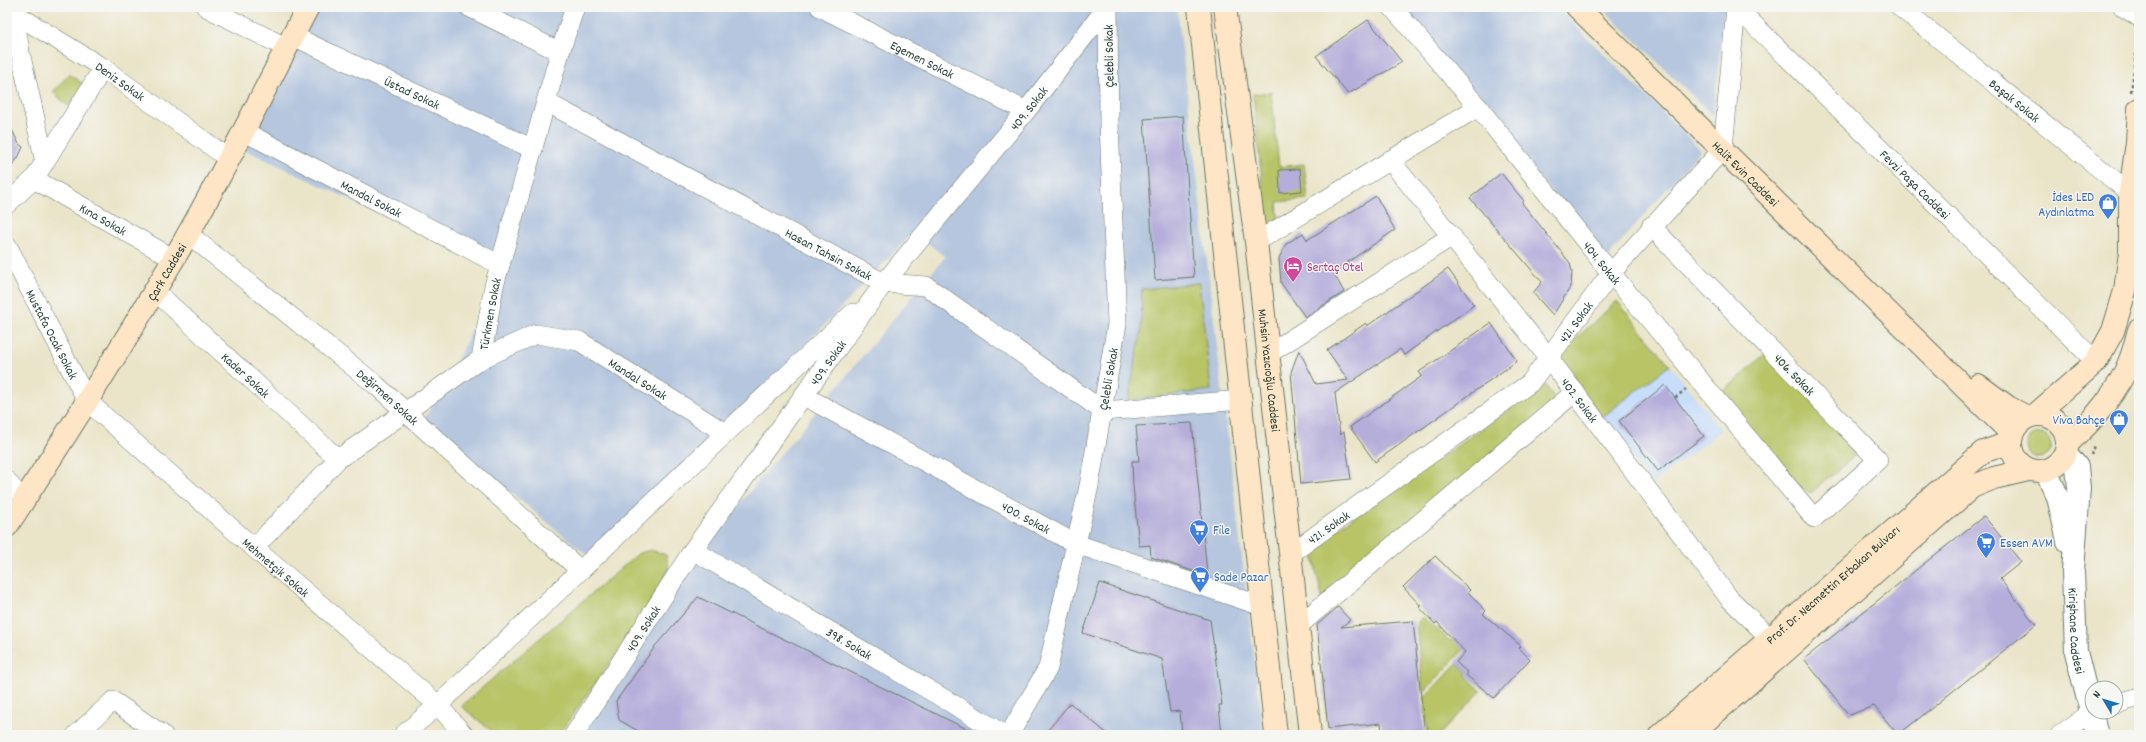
<svg xmlns="http://www.w3.org/2000/svg" width="2146" height="742" viewBox="0 0 2146 742" font-family="Dekko,sans-serif">
<rect width="100%" height="100%" fill="#f6f6f2"/>
<filter id="ink" filterUnits="userSpaceOnUse"><feTurbulence type="fractalNoise" baseFrequency=".025" numOctaves="2"/><feDisplacementMap in="SourceGraphic" scale="8" xChannelSelector="R" yChannelSelector="G"/><feConvolveMatrix kernelMatrix="1 2 1 2 8 2 1 2 1" color-interpolation-filters="sRGB"/></filter>
<filter id="wash" filterUnits="userSpaceOnUse"><feTurbulence type="fractalNoise" baseFrequency=".012" numOctaves="4" result="noise"/><feDisplacementMap in="SourceGraphic" scale="16" xChannelSelector="R" yChannelSelector="G"/><feGaussianBlur stdDeviation="0.9" result="paint"/><feColorMatrix in="noise" values="0 0 0 0 0 0 0 0 0 0 0 0 0 0 0 0 0 1.4 0 .05"/><feComposite in="paint" operator="in"/></filter>
<g filter="url(#wash)">
<rect width="100%" height="100%" fill="#eae5c9"/>
<!-- built -->
<path fill="#c7ddf9" d="M1670 365 1721 430 1652 484 1601 418Z"/>
<!-- industrial -->
<path fill="#b5c6de" d="M317 7H1177L1263 735H583L696 556 945 257 914 232 596 562 423 421 447 382 500 270 243 149Z
M1400 7H1556L1701 150 1606 259Z
M1601 7H1725L1713 116Z"/>
<!-- green -->
<path fill="#b8c466" stroke="#6c804d" d="M69 74 85 85 68 106 53 92Z
M1271 92 1279 167 1304 164 1308 199 1277 202 1279 223 1271 226 1266 221 1253 94Z
M1199 283 1211 390 1128 400 1141 333 1142 289Z
M1617 301 1670 365 1601 418 1557 356Z
M1766 353 1851 441 1855 450 1853 457 1811 493 1799 486 1720 395Z
M1545 385 1556 400 1322 598 1311 547Z
M2027 446a12 12 0 1 1 24 0a12 12 0 1 1-24 0Z
M651 550 666 555 669 568 638 624 558 735H502L494 733 461 706 639 553Z
M1423 617 1449 640 1457 641 1466 647 1423 693 1416 624Z
M1457 663 1467 672 1465 675 1481 691 1439 735H1428L1424 698Z"/>
<g id="blocks">
<!-- building -->
<path fill="#b5adda" d="M1368 20 1402 62 1348 94 1316 56Z
M1183 116 1194 277 1155 280 1144 119Z
M7 120 19 144 23 147 18 158 7 171Z
M1300 169 1302 191 1280 193 1279 170Z
M1501 173 1524 201 1522 203 1570 263 1572 272 1571 286 1553 315 1533 293 1542 282 1470 198Z
M1376 196 1395 230 1333 272 1344 292 1305 317 1281 283 1279 258 1286 244 1303 233 1307 240Z
M1448 269 1474 305 1404 355 1400 349 1335 393 1340 435 1344 432 1351 479 1301 484 1291 372 1299 350 1316 384 1348 380 1327 350 1366 323 1367 326Z
M1491 323 1517 361 1375 462 1350 427 1422 376 1419 372Z
M1665 385 1704 436 1658 471 1619 421Z
M1192 423 1207 572 1204 575 1151 557 1150 545 1139 546 1133 486 1132 461H1139L1136 426Z
M1984 516 2021 562 2000 579 2036 625 1898 735 1874 706 1849 715 1804 659Z
M1435 556 1470 590 1468 592 1486 611 1483 614 1521 646 1519 648 1530 659 1494 698 1466 675 1468 673 1456 662 1465 652 1437 622 1435 624 1419 607 1421 606 1403 587Z
M1100 583 1210 620 1222 705H1219L1222 735H1182L1180 711 1170 712 1162 659 1083 633Z
M698 597 979 735H645L619 720 616 701 656 645Z
M1338 607 1350 620 1341 627 1413 621 1425 735H1382L1381 723 1328 729 1317 625Z
M1070 703 1109 735H1044Z"/>
</g>
</g>
<g filter="url(#ink)">
<use href="#blocks" fill-opacity="0" stroke="#667868" stroke-width="1"/>
<g fill="none" stroke-linecap="round" stroke-linejoin="round">
<defs>
<g id="minor">
<path id="s1" d="M11 7 14 13 103 68 229 159"/>
<path d="M206 7 287 48"/>
<path d="M469 7 560 52"/>
<path id="s2" d="M820 7 1026 111"/>
<path id="s3" d="M1392 7 1478 107 1611 273 1814 518 1878 460 1651 226"/>
<path id="s4" d="M1736 7 2096 362"/>
<path id="s5" d="M1900 7 2130 193"/>
<path d="M2123 7 2139 17"/>
<path d="M14 13 20 52 45 162"/>
<path id="s6" d="M293 36 533 149"/>
<path id="s7" d="M546 102 884 283 926 286 1103 411 1242 400"/>
<path id="s8" d="M243 131 500 265"/>
<path id="s9" d="M1390 160 1548 357 1729 598 1770 638"/>
<path id="s10" d="M34 179 174 259"/>
<path d="M7 204 34 179 103 68"/>
<path id="s11" d="M187 233 376 385 580 570"/>
<path d="M1256 242 1478 107"/>
<path id="s12" d="M7 245 87 401 254 548 438 705 464 735"/>
<path id="s13" d="M154 290 338 459"/>
<path d="M1268 354 1452 236"/>
<path id="s14" d="M481 359 536 334 579 341 725 433"/>
<path id="s15" d="M804 396 1076 544 1262 606"/>
<path d="M7 481 23 501"/>
<path id="s16" d="M254 548 338 459 481 359 494 286 560 52 575 7"/>
<path id="s17" d="M693 550 1005 735"/>
<path id="s18" d="M1290 554 1530 383 1611 273 1723 149 1736 7"/>
<path d="M1298 626 1575 392"/>
<path d="M2116 704 2139 697"/>
<path d="M76 735 113 701 163 735"/>
<path d="M403 735 438 705 853 313"/>
<path id="s19" d="M574 735 693 550 884 283 1026 111 1107 7"/>
<path id="s20" d="M1009 735 1048 668 1089 486 1117 324 1109 123 1108 7"/>
<path d="M2060 735 2092 712"/>
</g>
<g id="tertiary">
<path id="s21" d="M2066 453 2077 467 2079 488 2073 571 2076 652 2097 735"/>
<path d="M2046 471 2058 497 2068 541"/>
</g>
<g id="secondary">
<path d="M1199 7 1276 735"/>
<path id="s22" d="M1225 7 1256 242 1310 735"/>
<path id="s23" d="M1577 7 2012 434"/>
<path d="M1978 385 2008 407 2027 417"/>
<circle cx="2039" cy="443" r="28"/>
<path d="M2035 415 2096 362 2113 331 2125 291 2130 252V193L2137 142 2139 109"/>
<path d="M2068 443C2092 422 2119 391 2130 360 2134 350 2136 340 2139 330"/>
<path id="s24" d="M7 526C64 439 120 350 173 260 222 178 263 91 308 7"/>
<path id="s25" d="M1660 735 1983 452 2011 442"/>
<path d="M1690 735 1972 487 1994 478 2028 470"/>
</g>
</defs>
<!-- minor casing -->
<use href="#minor" stroke="#667868" stroke-width="20"/>
<!-- tertiary casing -->
<use href="#tertiary" stroke="#667868" stroke-width="24"/>
<!-- secondary casing -->
<use href="#secondary" stroke="#667868" stroke-width="24"/>
<!-- path -->
<path stroke="#667868" stroke-width="2.5" stroke-dasharray="3 3" stroke-linecap="butt" d="M2131 92 2139 33
M1675 398 1686 389
M2091 455 2094 445"/>
<!-- minor -->
<use href="#minor" stroke="#fff" stroke-width="19"/>
<!-- tertiary -->
<use href="#tertiary" stroke="#fff" stroke-width="22"/>
<!-- secondary -->
<use href="#secondary" stroke="#fee5c5" stroke-width="22"/>
</g>
</g>
<!-- icons -->
<defs>
<symbol id="shop-pin" viewBox="-11 -11 22 30"><path d="M0 17L-7.5 6A9.5 9.5 0 1 1 7.5 6Z" fill="#3f7fe0" stroke="#f6f6f2"/><path d="M-5-2.5h2.3a2.7 3.5 0 0 1 5.4 0H5L5.5 6h-11ZM-1.5-2.5h3a1.5 2.3 0 0 0-3 0Z" fill="#fff"/></symbol>
<symbol id="hotel-pin" viewBox="-11 -11 22 30"><path d="M0 17L-7.5 6A9.5 9.5 0 1 1 7.5 6Z" fill="#d1479c" stroke="#f6f6f2"/><path d="M-6-4.5h1.5V1H6V5H4.5V3h-9V5H-6ZM-4 0a1.8 1.8 0 1 1 3.6 0ZM.5 0V-2.5h3Q6-2.5 6 0Z" fill="#fff"/></symbol>
<symbol id="supermarket-pin" viewBox="-11 -11 22 30"><path d="M0 17L-7.5 6A9.5 9.5 0 1 1 7.5 6Z" fill="#3f7fe0" stroke="#f6f6f2"/><path d="M-6-5.5h2.5l.6 2H6L4.5 2H-2.5L-4.4-4H-6ZM-1.5 3.2a1.3 1.3 0 1 0 .1 0ZM3 3.2a1.3 1.3 0 1 0 .1 0Z" fill="#fff"/></symbol>
</defs>
<g fill-rule="evenodd">
<use href="#shop-pin" x="2097" y="192" width="22" height="30"/>
<use href="#hotel-pin" x="1282" y="255" width="22" height="30"/>
<use href="#shop-pin" x="2108" y="408" width="22" height="30"/>
<use href="#supermarket-pin" x="1188" y="518" width="22" height="30"/>
<use href="#supermarket-pin" x="1975" y="531" width="22" height="30"/>
<use href="#supermarket-pin" x="1189" y="565" width="22" height="30"/>
</g>
<g text-anchor="middle" stroke-width="3" stroke-linejoin="round" paint-order="stroke">
<!-- street labels -->
<g font-size="13" fill="#1f3d34" stroke="#f6f6f2">
<text transform="translate(1108 56) rotate(-91)" y="5">Çelebli Sokak</text>
<text dy="5" stroke="none"><textPath href="#s2" startOffset="115">Egemen Sokak</textPath></text>
<text dy="5" stroke="none"><textPath href="#s1" startOffset="133">Deniz Sokak</textPath></text>
<text dy="5" stroke="none"><textPath href="#s6" startOffset="132">Üstad Sokak</textPath></text>
<text dy="5" stroke="none"><textPath href="#s5" startOffset="148">Başak Sokak</textPath></text>
<text dy="5" stroke="none"><textPath href="#s19" startOffset="775">409. Sokak</textPath></text>
<text dy="5" stroke="none"><textPath href="#s23" startOffset="237">Halit Evin Caddesi</textPath></text>
<text dy="5" stroke="none"><textPath href="#s4" startOffset="252">Fevzi Paşa Caddesi</textPath></text>
<text dy="5" stroke="none"><textPath href="#s8" startOffset="145">Mandal Sokak</textPath></text>
<text dy="5" stroke="none"><textPath href="#s10" startOffset="80">Kına Sokak</textPath></text>
<text dy="5" stroke="none"><textPath href="#s7" startOffset="321">Hasan Tahsin Sokak</textPath></text>
<text dy="5" stroke="none"><textPath href="#s3" startOffset="331">404. Sokak</textPath></text>
<text dy="5" stroke="none"><textPath href="#s24" startOffset="300">Çark Caddesi</textPath></text>
<text dy="5" stroke="none"><textPath href="#s16" startOffset="343">Türkmen Sokak</textPath></text>
<text dy="5" stroke="none"><textPath href="#s18" startOffset="371">421. Sokak</textPath></text>
<text dy="5" stroke="none"><textPath href="#s12" startOffset="100">Mustafa Ocak Sokak</textPath></text>
<text dy="5" stroke="none"><textPath href="#s19" startOffset="451">409. Sokak</textPath></text>
<text dy="5" stroke="none"><textPath href="#s22" startOffset="366">Muhsin Yazıcıoğlu Caddesi</textPath></text>
<text transform="translate(1795 374) rotate(46)" y="5">406. Sokak</text>
<text dy="5" stroke="none"><textPath href="#s13" startOffset="125">Kader Sokak</textPath></text>
<text dy="5" stroke="none"><textPath href="#s14" startOffset="174">Mandal Sokak</textPath></text>
<text dy="5" stroke="none"><textPath href="#s20" startOffset="373">Çelebli Sokak</textPath></text>
<text dy="5" stroke="none"><textPath href="#s11" startOffset="259">Değirmen Sokak</textPath></text>
<text dy="5" stroke="none"><textPath href="#s9" startOffset="306">402. Sokak</textPath></text>
<text dy="5" stroke="none"><textPath href="#s15" startOffset="253">400. Sokak</textPath></text>
<text dy="5" stroke="none"><textPath href="#s18" startOffset="47">421. Sokak</textPath></text>
<text dy="5" stroke="none"><textPath href="#s12" startOffset="427">Mehmetçik Sokak</textPath></text>
<text dy="5" stroke="none"><textPath href="#s25" startOffset="229">Prof. Dr. Necmettin Erbakan Bulvarı</textPath></text>
<text dy="5" stroke="none"><textPath href="#s19" startOffset="127">409. Sokak</textPath></text>
<text dy="5" stroke="none"><textPath href="#s21" startOffset="182">Kirişhane Caddesi</textPath></text>
<text dy="5" stroke="none"><textPath href="#s17" startOffset="182">398. Sokak</textPath></text>
</g>
<!-- shop labels -->
<g font-size="13" fill="#366cbe" stroke="#f6f6f2" text-anchor="start">
<text x="2094" y="201" text-anchor="end">İdes LED<tspan x="2094" dy="15">Aydınlatma</tspan></text>
<text x="2105" y="424" text-anchor="end">Viva Bahçe</text>
<text x="1213" y="534">File</text>
<text x="2000" y="547">Essen AVM</text>
<text x="1214" y="581">Sade Pazar</text>
</g>
<!-- hotel labels -->
<g font-size="13" fill="#b23c85" stroke="#f6f6f2" text-anchor="start">
<text x="1307" y="271">Sertaç Otel</text>
</g>
</g>
<!-- margin -->
<rect width="2146" height="742" fill="none" stroke="#f6f6f2" stroke-width="24"/>
<!-- north arrow -->
<g transform="translate(2104 700) rotate(308)"><circle r="19" fill="#f6f6f2" stroke="#a0aca6"/>
<path d="M0-3L7 15L0 10L-7 15Z" fill="#1f6fb2"/>
<text y="-6" font-size="11" font-weight="bold" text-anchor="middle" fill="#1f3d34">N</text>
</g>
</svg>
